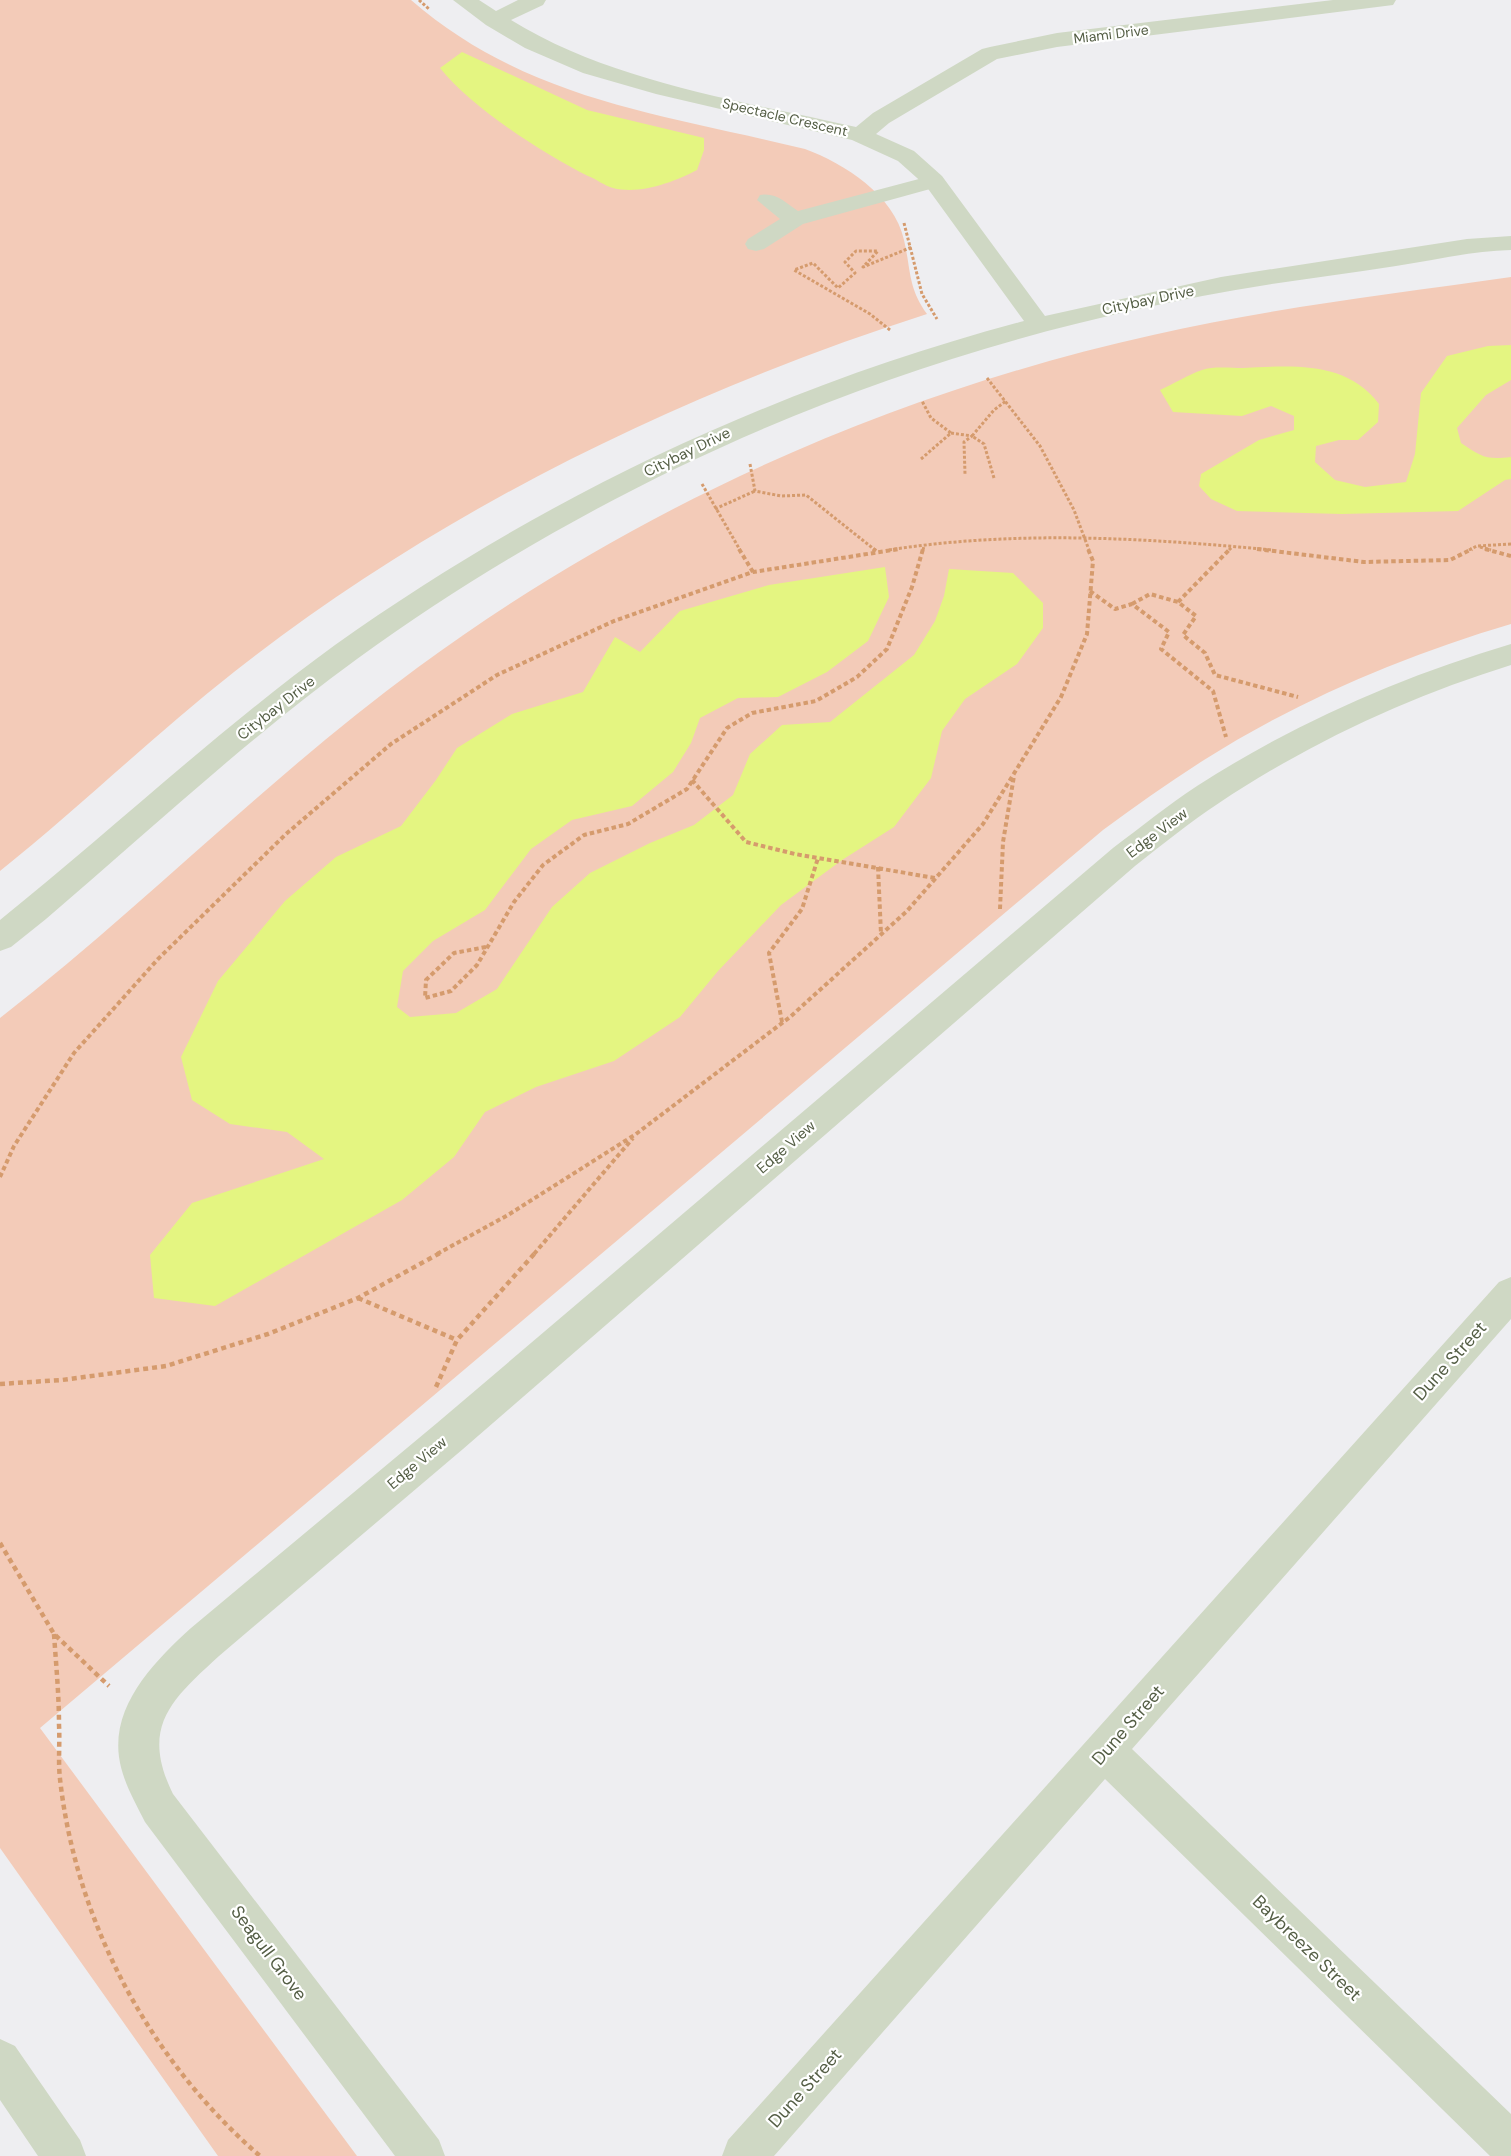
<svg xmlns="http://www.w3.org/2000/svg" width="1511" height="2156" viewBox="0 0 1511 2156" font-family="'DM Sans',sans-serif">
<rect width="100%" height="100%" fill="#eeeef1"/>
<!-- green -->
<path fill="#f3cbb8" d="M0 0H411C528 101 662 114 805 149 845 164 894 195 904 240 911 270 908 288 927 314 681 393 438 511 234 672 154 735 80 807 0 871Z
M1511 277V624C1403 656 1299 700 1204 760 1169 782 1136 806 1103 830L40 1728 357 2156H218L0 1848V1018C144 906 271 775 417 668 636 507 888 394 1153 335 1271 308 1391 294 1511 277Z"/>
<!-- water -->
<path fill="#e4f581" d="M462 52 587 110 704 138V150L697 170C674 182 640 195 613 188 605 186 596 179 588 176 542 153 471 107 440 68Z
M1511 345V380L1486 395 1457 428 1461 443C1482 457 1486 460 1511 457V479L1505 480 1458 511 1342 514 1237 511 1211 499 1199 486 1201 474 1259 440 1294 430V416L1271 406 1242 416 1173 412 1160 390C1174 384 1187 375 1202 370 1213 366 1230 368 1243 368 1291 366 1346 360 1379 404L1378 422 1358 440H1339L1316 446 1315 462 1335 480 1365 487 1406 482 1415 454 1421 393 1447 356 1488 346Z
M885 567 889 597 868 641 827 672 778 697 738 698 700 718 691 743 673 772 632 806 572 820 531 849 485 910 433 941 403 971 397 1007 410 1017 456 1013 497 989 552 907 590 873 650 843 694 825 733 795 750 754 782 725 830 722 914 655 935 621 944 596 949 569 1013 573 1043 603V628L1017 664 965 699 942 731 931 778 894 827 842 860 781 905 718 971 680 1017 614 1061 536 1087 485 1112 454 1157 402 1200 215 1306 154 1298 150 1255 192 1203 324 1159 287 1132 230 1124 192 1100 181 1057 218 981 285 901 336 857 401 826 436 780 457 748 512 714 583 692 615 637 640 652 680 611 769 585Z"/>
<g fill="none" stroke-linecap="round" stroke-linejoin="round">
<!-- path-far2 -->
<path stroke="#d59b6d" stroke-width="3" stroke-dasharray="3 2" stroke-linecap="butt" d="M419 0 430 10
M904 223 922 294 937 319
M890 330 870 314 794 270 813 263 838 288 855 273 845 262 856 251H878L863 267 912 247
M987 378 1040 446 1074 510 1089 550
M951 433 972 436 964 442 965 474
M921 459 951 433 931 418 922 401
M750 464 755 491 781 496 806 495 875 550
M994 478 984 444 972 436 994 410 1006 401
M702 484 740 550
M715 509 755 491
M1480 547 1491 550
M889 550C1016 530 1145 538 1272 550
M923 550 924 546
M1229 550 1232 547
M1469 550 1477 546 1511 544"/>
<!-- path-far1 -->
<path stroke="#d59b6d" stroke-width="4" stroke-dasharray="4.5 3" stroke-linecap="butt" d="M739 549 753 572
M873 549 876 551
M1257 549 1364 562 1450 560 1472 549
M1485 549 1511 556
M1090 591 1115 609 1132 604 1169 632 1161 649 1213 691 1226 737
M1178 602 1230 549
M1132 604 1150 594 1178 602 1196 616 1183 635 1205 653 1215 675 1298 697
M692 780 746 842 795 854 935 878
M878 867 881 934
M1000 909 1003 842 1014 776
M486 947 454 953 426 980 425 998 451 991 477 965 514 902 543 865 584 835 628 824 687 789 727 728 752 713 816 701 857 677 887 649 912 587 923 549
M782 1022 769 953 802 909 818 858
M0 1177 14 1146 74 1053 158 959 286 834 391 744 497 675 614 621 753 572 899 549
M437 1254 508 1215 636 1134 790 1017 907 911 983 824 1061 697 1087 634 1093 561 1088 549
M534 1254 633 1138"/>
<!-- path -->
<path stroke="#d59b6d" stroke-width="4.5" stroke-dasharray="5 4" stroke-linecap="butt" d="M358 1298 457 1340
M0 1384 62 1380 166 1366 268 1334 358 1298 440 1253
M436 1387 457 1340 535 1253
M0 1543 54 1634 109 1686
M54 1634C56 1664 59 1694 59 1725 60 1743 58 1761 60 1779 76 1923 151 2062 260 2156"/>
<!-- service -->
<path fill="#cfd8c4" fill-rule="evenodd" d="M934 175 941 176 945 181 941 186 803 224 764 249 756 251 748 249 745 244 748 239 780 219 757 200 760 195C776 192 786 203 798 211Z"/>
<!-- minor -->
<path fill="#cfd8c4" fill-rule="evenodd" d="M453 0H479L496 11 518 0H546L543 5 511 20C611 82 742 101 856 127L873 113 982 49 990 47 1057 33 1333 0H1396L1393 5 1057 47 997 59 889 123 876 134 914 151 942 176 1045 316 1221 277 1467 239 1511 236V250C1472 251 1435 260 1396 266 1353 273 1309 278 1266 285 933 338 630 462 357 659 247 739 149 831 46 919L11 947 0 951V920C113 829 218 730 335 645 544 496 776 387 1024 321L926 186 898 161 852 140 656 94 583 73 525 48 486 25Z
M1511 644V665C1408 697 1309 743 1219 803 1190 822 1163 844 1135 866L463 1449 219 1656C171 1700 140 1727 173 1794L439 2140 445 2156H395L145 1822C135 1802 122 1780 119 1757 112 1704 155 1661 191 1628L437 1423 1113 848C1141 827 1168 805 1197 786 1295 723 1400 677 1511 644Z
M1511 1277V1319L1132 1749 1511 2114V2156H1490L1105 1779 774 2156H722L728 2140 1499 1282Z
M0 2039 15 2046 80 2140 86 2156H38L0 2100Z"/>
</g>
<g text-anchor="middle" stroke-width="4.5" stroke-linejoin="round" paint-order="stroke">
<!-- far-street labels -->
<g font-size="14" fill="#545e45" stroke="#fff">
<text transform="translate(1111 34) rotate(-7)" y="5">Miami Drive</text>
<text transform="translate(785 117) rotate(13)" y="5">Spectacle Crescent</text>
</g>
<!-- street labels -->
<g font-size="15" fill="#545e45" stroke="#fff">
<text transform="translate(1148 300) rotate(-12)" y="5">Citybay Drive</text>
<text transform="translate(687 452) rotate(-26)" y="5">Citybay Drive</text>
<text transform="translate(276 708) rotate(-38)" y="5">Citybay Drive</text>
<text transform="translate(1157 833) rotate(-37)" y="5">Edge View</text>
<text transform="translate(786 1147) rotate(-41)" y="5">Edge View</text>
<text transform="translate(417 1463) rotate(-40)" y="5">Edge View</text>
</g>
<!-- near-street labels -->
<g font-size="18" fill="#545e45" stroke="#fff">
<text transform="translate(1450 1361) rotate(-48)" y="6">Dune Street</text>
<text transform="translate(1128 1725) rotate(-49)" y="6">Dune Street</text>
<text transform="translate(1307 1948) rotate(44)" y="6">Baybreeze Street</text>
<text transform="translate(269 1953) rotate(53)" y="6">Seagull Grove</text>
<text transform="translate(805 2088) rotate(-48)" y="6">Dune Street</text>
</g>
</g>
</svg>
